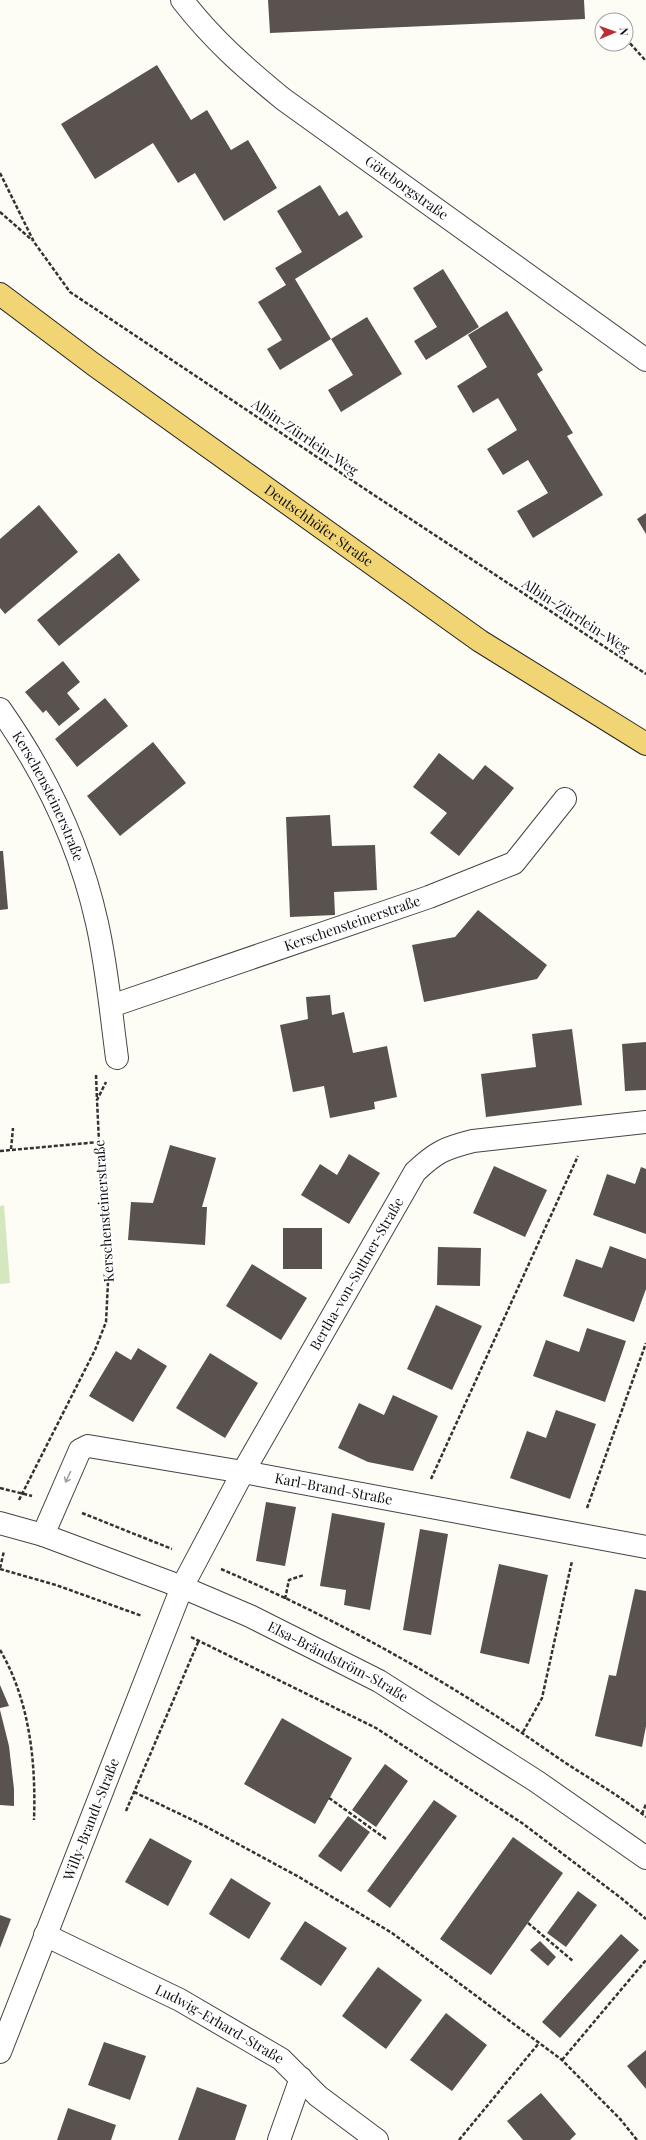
<svg xmlns="http://www.w3.org/2000/svg" width="646" height="2140" viewBox="0 0 646 2140" font-family="'Playfair Display',serif">
<rect width="100%" height="100%" fill="#fefdf5"/>
<!-- green -->
<path fill="#d4e8bf" d="M4 1205 10 1283 0 1284V1206Z"/>
<!-- building -->
<path fill="#59524e" d="M268 0H584L585 19 270 33Z
M157 65 191 120 207 110 231 150 248 140 277 188 224 221 195 173 178 183 153 143 95 179 61 124Z
M320 185 339 216 347 211 363 237 295 279 331 339 280 370 267 349 282 340 258 302 286 285 275 268 302 252 277 211Z
M443 269 479 327 426 360 414 341 437 327 413 288Z
M507 311 543 370 537 374 573 433 567 436 603 495 533 538 517 511 548 493 528 460 503 475 487 449 517 430 498 398 473 413 457 386 487 367 468 335Z
M367 317 402 374 341 412 328 390 353 375 331 339Z
M39 505 78 552 5 614 0 608V539Z
M646 513V534L637 519Z
M119 553 140 580 59 646 37 620Z
M63 661 80 682 67 693 80 709 59 726 46 710 43 713 25 692Z
M105 698 128 726 77 767 55 739Z
M153 742 186 783 120 836 87 796Z
M439 753 473 780 485 765 514 788 459 856 430 833 447 813 413 787Z
M330 815 332 846 375 845 377 890 334 892 335 915 290 917 286 817Z
M0 851H3L8 909 0 910Z
M478 910 547 965 537 979 424 1002 412 945 455 937Z
M330 995 332 1015 344 1012 353 1053 387 1046 397 1097 374 1102 375 1109 330 1118 324 1086 293 1092 280 1025 308 1019 306 997Z
M572 1029 582 1105 486 1117 481 1074 536 1067 532 1034Z
M646 1042V1090L625 1091 622 1044Z
M170 1145 216 1158 202 1207H207L205 1245 128 1240 131 1202 153 1203Z
M349 1154 380 1173 349 1224 301 1195 320 1164 337 1175Z
M494 1166 547 1190 525 1237 473 1213Z
M641 1167 646 1169V1234L593 1215 607 1174 635 1184Z
M283 1228H322V1269H283Z
M610 1246 646 1259V1289L634 1322 563 1296 576 1259 602 1268Z
M438 1247 481 1248 480 1286 437 1285Z
M252 1264 307 1298 281 1340 226 1306Z
M436 1305 482 1326 452 1390 407 1369Z
M587 1328 626 1341 605 1402 533 1376 546 1340 579 1352Z
M138 1348 167 1366 133 1422 89 1396 116 1351 131 1360Z
M210 1353 258 1383 225 1438 176 1408Z
M393 1395 438 1416 413 1471 368 1462 338 1448 359 1403 384 1415Z
M556 1410 596 1424 570 1499 510 1478 527 1431 546 1438Z
M266 1502 296 1507 285 1566 256 1561Z
M332 1513 385 1523 370 1610 344 1605 346 1590 320 1586Z
M420 1529 448 1534 431 1635 403 1630Z
M499 1564 548 1575 529 1664 480 1653Z
M635 1589 646 1591V1726L642 1747 595 1736 609 1675 616 1676Z
M0 1685 9 1706 0 1708Z
M0 1710 9 1746 14 1789V1806L0 1805Z
M282 1718 352 1758 315 1824 244 1784Z
M385 1764 408 1781 376 1827 352 1810Z
M434 1800 457 1816 390 1908 367 1891Z
M348 1816 370 1832 341 1872 318 1856Z
M513 1837 563 1873 491 1975 440 1939Z
M150 1838 192 1861 168 1906 125 1882Z
M231 1878 271 1903 249 1939 209 1914Z
M578 1891 597 1905 566 1947 547 1933Z
M0 1915 11 1919 0 1948Z
M305 1921 347 1948 321 1986 280 1959Z
M621 1934 639 1950 560 2038 542 2022Z
M540 1941 556 1957 548 1966 530 1950Z
M378 1967 422 2000 386 2049 342 2016Z
M446 2013 487 2045 452 2091 410 2060Z
M104 2042 146 2056 130 2100 88 2085Z
M646 2050V2089L627 2066Z
M197 2087 247 2105 235 2140H178Z
M541 2093 576 2134 570 2140H523L507 2121Z
M68 2108 116 2125 111 2140H57Z"/>
<g fill="none" stroke-linecap="round" stroke-linejoin="round">
<defs>
<g id="minor">
<path id="s1" d="M182 0C213 40 244 67 283 99L646 360"/>
<path id="s2" d="M0 709C45 773 80 846 97 923 107 967 111 1013 117 1058"/>
<path id="s3" d="M111 1006 429 897 514 863 565 799"/>
<path id="s4" d="M0 1523 43 1535 182 1587 250 1616 379 1681 536 1781 646 1858"/>
<path id="s5" d="M43 1535 80 1450 88 1446 243 1472 646 1547"/>
<path id="s6" d="M45 1935 180 2000 281 2059 318 2096 377 2140"/>
<path id="s7" d="M0 2052 182 1587 243 1472 415 1172C436 1152 445 1148 473 1141L646 1122"/>
<path d="M279 2140 301 2078"/>
</g>
<g id="major">
<path id="s8" d="M0 294 93 364 480 641 646 744"/>
</g>
</defs>
<!-- minor casing -->
<use href="#minor" stroke="#444" stroke-width="24"/>
<!-- major casing -->
<use href="#major" stroke="#222" stroke-width="24"/>
<!-- path -->
<path stroke="#333" stroke-width="2.5" stroke-dasharray="4 2" stroke-linecap="butt" d="M626 39 646 61
M0 173 34 242 70 292 377 497 646 674
M0 212 32 240
M96 1075 97 1100
M11 1149 13 1128
M0 1151 99 1142
M431 1479 578 1156
M0 1488 32 1496
M19 1500 95 1350 106 1322 109 1262 99 1142 97 1100 106 1082
M587 1508 646 1343
M82 1513 172 1549
M0 1568 4 1551
M0 1569 56 1585 142 1616
M221 1569C337 1619 447 1680 551 1753 582 1775 617 1793 646 1817
M285 1599 289 1580 304 1575
M191 1637 376 1728 522 1823 621 1898 646 1919
M0 1650C30 1701 36 1763 34 1820
M523 1732 542 1698 572 1561
M134 1792 203 1825 299 1877 392 1933 562 2060 621 2120 637 2140
M329 1798 386 1839
M126 1811 199 1640
M642 1814 646 1804
M528 1923 573 1961
M562 2060 646 1960
M459 2140 539 2043"/>
<!-- minor -->
<use href="#minor" stroke="#fff" stroke-width="22"/>
<!-- major -->
<use href="#major" stroke="#f1d473" stroke-width="22"/>
</g>
<!-- one-way arrows -->
<defs><path id="oneway-shaft" d="M-6 0H5M1.5-3L5.5 0L1.5 3" fill="none" stroke-width="1.6" stroke-linecap="round" stroke-linejoin="round"/></defs>
<use stroke="#a0a0a0" href="#oneway-shaft" transform="translate(68 1477) rotate(115)"/>
<g text-anchor="middle" stroke-width="4" stroke-linejoin="round" paint-order="stroke">
<!-- street labels -->
<g font-size="14" fill="#111" stroke="#fff">
<text dy="5" stroke="none"><textPath href="#s1" startOffset="294">Göteborgstraße</textPath></text>
<text transform="translate(305 437) rotate(34)" y="5">Albin-Zürrlein-Weg</text>
<text dy="5" stroke="none"><textPath href="#s8" startOffset="394">Deutschhöfer Straße</textPath></text>
<text transform="translate(576 616) rotate(33)" y="5">Albin-Zürrlein-Weg</text>
<text dy="5" stroke="none"><textPath href="#s2" startOffset="100">Kerschensteinerstraße</textPath></text>
<text dy="5" stroke="none"><textPath href="#s3" startOffset="255">Kerschensteinerstraße</textPath></text>
<text transform="translate(104 1211) rotate(-94)" y="5">Kerschensteinerstraße</text>
<text dy="5" stroke="none"><textPath href="#s7" startOffset="858">Bertha-von-Suttner-Straße</textPath></text>
<text dy="5" stroke="none"><textPath href="#s5" startOffset="351">Karl-Brand-Straße</textPath></text>
<text dy="5" stroke="none"><textPath href="#s4" startOffset="366">Elsa-Brändström-Straße</textPath></text>
<text dy="5" stroke="none"><textPath href="#s7" startOffset="250">Willy-Brandt-Straße</textPath></text>
<text dy="5" stroke="none"><textPath href="#s6" startOffset="196">Ludwig-Erhard-Straße</textPath></text>
</g>
</g>
<!-- north arrow -->
<g transform="translate(614 32) rotate(88)"><circle r="19" fill="#ffffff" stroke="#a0a0a0"/>
<path d="M0-3L7 15L0 10L-7 15Z" fill="#bb2f34"/>
<text y="-6" font-size="11" font-weight="bold" text-anchor="middle" fill="#111111">N</text>
</g>
</svg>
